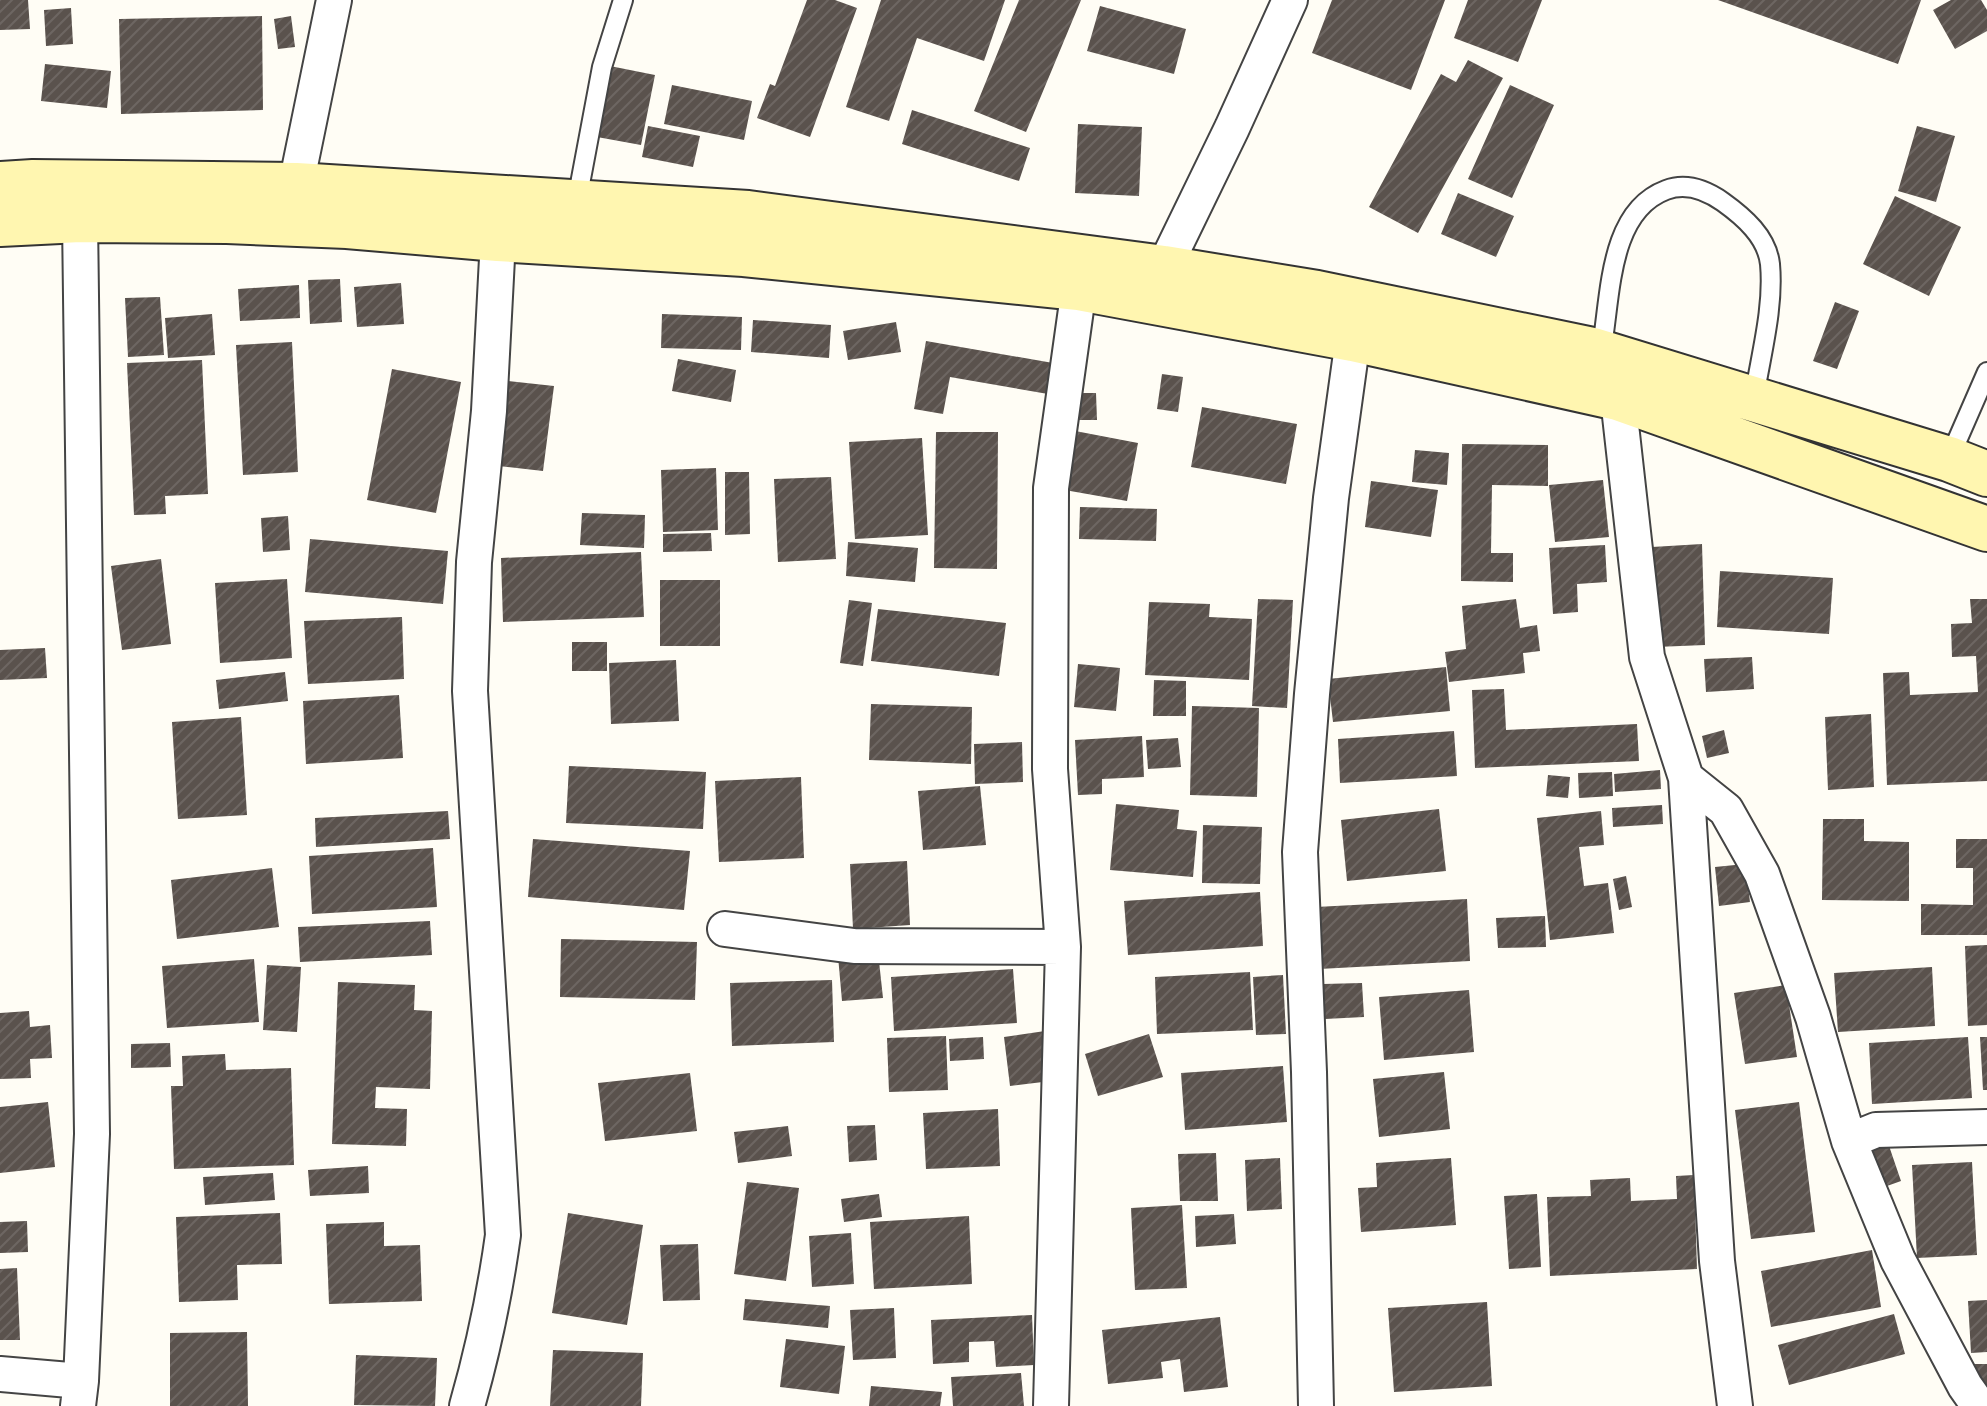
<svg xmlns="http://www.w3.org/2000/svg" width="1987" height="1406" viewBox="0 0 1987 1406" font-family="Bitter,serif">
<defs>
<pattern id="building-hatch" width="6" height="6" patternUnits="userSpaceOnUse" patternTransform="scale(2)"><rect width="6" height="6" fill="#5a524d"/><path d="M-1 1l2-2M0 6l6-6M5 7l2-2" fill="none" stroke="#6d6662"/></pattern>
</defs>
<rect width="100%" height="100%" fill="#fffdf5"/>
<!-- building -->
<path fill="url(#building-hatch)" d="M0 0H28L30 29 0 30Z
M807 0H835L857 8 810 137 757 118 770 84 775 86Z
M881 0H1005L984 61 917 38 889 121 846 107Z
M1019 0H1081L1026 132 974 111Z
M1332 0H1445L1411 90 1312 53Z
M1468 0H1542L1518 62 1454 38Z
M1718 0H1921L1898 64Z
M1951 0H1981L1987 10V31L1955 49 1933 10Z
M1100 6 1186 29 1174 74 1087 51Z
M71 8 73 44 46 46 44 10Z
M262 16 263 110 121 114 119 19Z
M291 16 295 47 278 49 274 19Z
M1468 60 1503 78 1418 233 1369 207 1441 74 1456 82Z
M45 64 111 71 107 108 41 101Z
M610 66 655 75 641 145 597 137Z
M672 85 752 101 744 140 664 124Z
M1510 85 1554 105 1512 198 1468 179Z
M912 110 1030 148 1019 181 902 144Z
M1078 124 1142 127 1139 196 1075 193Z
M648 126 700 136 693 167 642 157Z
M1917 126 1955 136 1936 202 1898 191Z
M1458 193 1514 216 1496 257 1441 234Z
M1895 196 1961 227 1929 296 1863 264Z
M340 279 342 322 310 324 308 280Z
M401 283 404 324 357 327 354 287Z
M299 285 300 318 240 321 238 289Z
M160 297 164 355 128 357 125 298Z
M1835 302 1859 311 1837 369 1813 361Z
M212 314 215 355 168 358 165 318Z
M662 314 742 317 741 350 661 348Z
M753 320 831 325 829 358 751 352Z
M896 322 901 352 848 360 843 331Z
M926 341 1053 363 1048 394 950 377 943 414 914 409Z
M292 342 298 472 243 475 236 345Z
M678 359 736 370 731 402 672 391Z
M202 360 208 494 165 496 166 514 134 515 127 363Z
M392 369 461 382 436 513 367 500Z
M1162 374 1183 377 1178 412 1157 409Z
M508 381 554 386 543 471 498 466Z
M1077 393H1096L1097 420H1078Z
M1202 407 1297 424 1286 484 1191 467Z
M1070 430 1138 443 1127 501 1059 489Z
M936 432H998L997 569 934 568Z
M922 438 928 535 855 539 849 442Z
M1462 444 1548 445V486L1492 485 1491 553H1513V582L1461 581Z
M1415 450 1449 453 1447 485 1412 482Z
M716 468 718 530 663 532 661 470Z
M725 472H749L750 534 725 535Z
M831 477 836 559 778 562 774 479Z
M1603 480 1609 537 1555 542 1549 485Z
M1371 481 1438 490 1431 537 1365 527Z
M1080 507 1157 509 1156 541 1079 539Z
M582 513 645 515 644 548 580 545Z
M288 516 290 550 263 552 261 518Z
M711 533 712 551 663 552V534Z
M310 539 448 551 443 604 305 592Z
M848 542 918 548 915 582 846 576Z
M1702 544 1705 645 1656 647 1652 547Z
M1605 545 1607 582 1577 584 1578 612 1553 614 1549 548Z
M641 552 644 617 503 622 501 558Z
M161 559 171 644 122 650 111 566Z
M1720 571 1833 578 1829 634 1717 627Z
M287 579 292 658 220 663 215 583Z
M660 580H720V646H660Z
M1258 599 1293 600 1287 708 1252 706Z
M1516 599 1520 628 1537 625 1540 651 1523 653 1525 673 1449 682 1445 652 1466 649 1462 606Z
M1970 599H1987V781L1887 785 1883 673 1909 672 1910 695 1978 692 1976 656 1952 657 1951 624 1972 623Z
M849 600 872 603 863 666 840 663Z
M1149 602 1210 604 1209 617 1252 619 1249 680 1145 675Z
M878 609 1006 623 999 676 871 661Z
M402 617 404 679 308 684 304 621Z
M572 642H607V671H572Z
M45 648 47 678 0 680V650Z
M1752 657 1754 689 1706 692 1704 659Z
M676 660 679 721 611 724 609 663Z
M1078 664 1120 668 1116 711 1074 707Z
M1446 667 1450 711 1333 722 1328 679Z
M285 672 288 701 219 709 216 680Z
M1154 680 1186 681V716H1153Z
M1504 689 1506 730 1637 724 1639 761 1475 768 1472 690Z
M399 695 403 758 306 764 303 701Z
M871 704 972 707 971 764 869 760Z
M1192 706 1259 708 1257 797 1190 795Z
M1871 714 1874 787 1828 790 1825 717Z
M241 717 247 815 178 819 172 722Z
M1724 730 1729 753 1707 758 1702 736Z
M1454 731 1457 776 1340 783 1338 739Z
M1142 736 1144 777 1102 779V794L1078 795 1075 740Z
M1178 738 1181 767 1148 769 1146 740Z
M1022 742 1023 782 975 784 974 744Z
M569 766 706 772 703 829 566 823Z
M1660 770 1661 789 1615 792 1614 774Z
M1612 772 1613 796 1579 798 1578 773Z
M1548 775 1570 777 1568 798 1546 796Z
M801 777 804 858 719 862 715 781Z
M980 786 986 845 923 850 918 791Z
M1116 804 1179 810 1177 829 1197 831 1193 877 1110 870Z
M1662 805 1663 824 1613 827 1612 808Z
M1439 809 1446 871 1347 881 1341 820Z
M448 811 450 839 316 847 315 818Z
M1601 811 1604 845 1579 847 1584 886 1608 883 1614 933 1550 940 1537 818Z
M1823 819H1864V841L1909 842V901L1822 900Z
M1203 825 1262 827 1260 884 1202 883Z
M533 839 690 851 684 910 528 897Z
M1956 839H1987V935H1921V904L1973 905V868H1956Z
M433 848 437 907 312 914 309 856Z
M907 861 910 925 853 929 850 864Z
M1745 864 1750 902 1719 906 1715 867Z
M272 868 279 927 177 939 171 880Z
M1626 876 1632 907 1619 910 1613 879Z
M1260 892 1263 946 1128 955 1124 901Z
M1467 899 1470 961 1319 969 1316 907Z
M1545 916 1546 947 1498 948 1496 918Z
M430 921 432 955 300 962 298 927Z
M561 939 697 942 695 1000 560 997Z
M1987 945V1025L1968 1026 1965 946Z
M878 952 883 998 842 1001 838 956Z
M254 959 259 1022 167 1028 162 966Z
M267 965 301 967 297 1032 263 1030Z
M1932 967 1935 1026 1838 1032 1834 973Z
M1013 969 1017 1023 894 1031 891 977Z
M1250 972 1253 1030 1157 1034 1155 977Z
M1283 975 1286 1034 1256 1035 1253 977Z
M832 980 834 1042 732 1046 730 983Z
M338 982 415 985 414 1010 432 1011 430 1089 376 1087 375 1108 407 1109 406 1146 332 1144Z
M1362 983 1364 1017 1325 1019 1323 984Z
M1786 985 1797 1057 1745 1064 1734 993Z
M1469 990 1474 1052 1384 1060 1379 997Z
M29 1011 30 1027 50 1025 52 1058 30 1059 31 1078 0 1079V1013Z
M1045 1031 1051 1081 1010 1086 1004 1037Z
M1149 1034 1163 1077 1098 1096 1085 1054Z
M946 1036 948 1090 889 1092 887 1038Z
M983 1037 984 1059 950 1061 949 1039Z
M1968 1037 1972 1098 1872 1104 1869 1043Z
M1980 1037H1987V1090H1983Z
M170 1043 171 1067 131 1068V1044Z
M225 1054 226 1070 291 1068 294 1165 174 1169 171 1086H183L182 1056Z
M1283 1066 1287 1122 1185 1130 1181 1073Z
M1444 1072 1450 1129 1379 1137 1373 1079Z
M690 1073 697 1131 605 1141 598 1083Z
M48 1102 55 1167 0 1173V1107Z
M1799 1102 1815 1232 1751 1239 1735 1110Z
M998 1109 1000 1166 926 1169 923 1113Z
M875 1125 877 1160 849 1162 847 1126Z
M788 1126 792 1156 738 1163 734 1132Z
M1887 1140 1901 1181 1873 1191 1859 1149Z
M1216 1153 1218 1201H1180L1178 1154Z
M1280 1158 1282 1209 1247 1211 1245 1160Z
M1451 1158 1456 1225 1361 1232 1358 1188 1377 1187 1376 1163Z
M1972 1162 1977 1255 1917 1258 1912 1165Z
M368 1166 369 1193 310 1196 308 1170Z
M273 1173 275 1200 205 1205 203 1177Z
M1694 1175 1697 1269 1550 1276 1547 1197 1591 1196 1590 1180 1630 1178 1631 1201 1677 1199 1676 1176Z
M747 1182 799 1188 786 1281 734 1274Z
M879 1194 882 1217 844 1222 841 1199Z
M1537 1194 1541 1267 1509 1269 1504 1196Z
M1182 1205 1187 1288 1135 1290 1131 1208Z
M280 1213 282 1264 237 1265 238 1300 179 1302 176 1217Z
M568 1213 643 1225 627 1325 552 1313Z
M1234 1214 1236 1244 1196 1247 1195 1216Z
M969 1216 972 1284 874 1289 870 1222Z
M27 1221 28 1252 0 1253V1222Z
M384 1222V1246L420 1245 422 1301 329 1304 326 1224Z
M851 1233 854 1284 812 1287 809 1236Z
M698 1244 700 1300 663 1301 660 1245Z
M1872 1250 1881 1307 1771 1327 1761 1271Z
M17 1268 20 1340H0V1269Z
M745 1299 830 1306 828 1328 743 1320Z
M1987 1300V1352L1971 1353 1968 1301Z
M1487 1302 1492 1386 1394 1392 1388 1308Z
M894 1308 896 1358 853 1360 850 1310Z
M1894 1314 1905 1354 1789 1385 1778 1345Z
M1032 1315 1034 1365 996 1367 994 1341 969 1342V1362L933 1364 931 1320Z
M1220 1317 1228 1387 1184 1392 1180 1359 1161 1362 1163 1378 1108 1384 1102 1330Z
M247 1332 248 1406H170V1333Z
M786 1339 845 1346 839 1394 780 1387Z
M553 1350 643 1353 641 1406H550Z
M356 1355 437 1358 435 1406 354 1405Z
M1975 1364H1987V1397H1977Z
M1021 1373 1024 1406H953L951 1377Z
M871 1386 942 1392 940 1406H869Z"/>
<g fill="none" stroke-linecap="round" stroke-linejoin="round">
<defs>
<path id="lane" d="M577 200 602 67 623 0
M1601 352C1611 300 1607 212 1666 190 1687 182 1706 190 1723 202 1744 217 1767 237 1770 264 1774 308 1761 354 1754 398
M1949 459 1987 372"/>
<path id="street" d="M296 185 334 0
M1164 268 1232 128 1290 0
M1618 398 1647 657 1686 778 1717 1261 1735 1406
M1686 778 1726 810 1762 874 1813 1017 1849 1141 1898 1260 1965 1386 1979 1406
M725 929 854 946 1063 947
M1849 1141 1876 1130 1987 1127
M0 1374 81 1381
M78 1406 81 1381 92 1134 80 220
M467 1406C483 1350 495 1293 503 1235L470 691 474 562 489 411 498 239
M1051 1406 1063 947 1050 769 1051 488 1079 288
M1316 1406 1309 1072 1300 852 1312 694 1331 498 1353 339"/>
<path id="secondary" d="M0 184 33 182 296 185 748 213 1164 268 1317 293 1593 350 1949 459 1987 474
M0 224 80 220 227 221 347 226 498 239 744 254 1079 288 1353 339 1618 398 1987 529"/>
</defs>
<!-- lane casing -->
<use href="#lane" stroke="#444" stroke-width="22"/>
<!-- street casing -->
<use href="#street" stroke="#444" stroke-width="38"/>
<!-- secondary casing -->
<use href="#secondary" stroke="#333" stroke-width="48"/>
<!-- lane -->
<use href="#lane" stroke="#fff" stroke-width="18"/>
<!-- street -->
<use href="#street" stroke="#fff" stroke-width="34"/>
<!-- secondary -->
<use href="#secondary" stroke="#fff6b0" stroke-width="44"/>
</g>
</svg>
